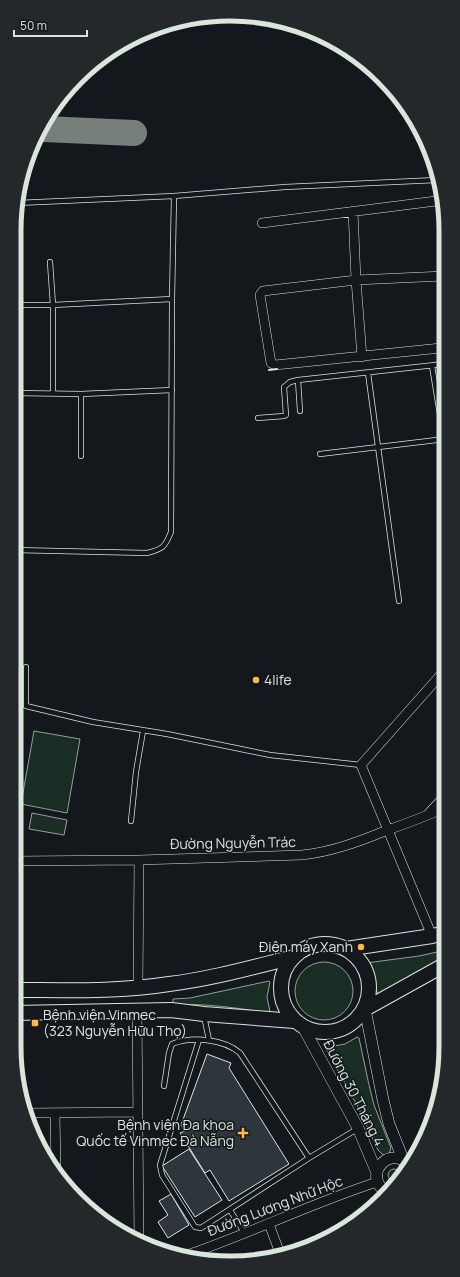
<svg xmlns="http://www.w3.org/2000/svg" width="460" height="1277" viewBox="0 0 460 1277" font-family="Manrope,sans-serif">
<rect width="100%" height="100%" fill="#14181c"/>
<!-- green -->
<path fill="#1a2d24" stroke="#939e99" d="M34 731 80 739 67 813 21 804Z
M32 813 67 820 64 835 29 829Z
M446 950V958L378 997 374 977 366 963 419 956Z
M295 991a29 29 0 1 1 58 0a29 29 0 1 1-58 0Z
M269 981 270 982 267 997 270 1012 269 1013C236 1008 207 1003 173 1005V999L190 998Z
M357 1037 359 1038 369 1085 374 1105 391 1148 389 1154 383 1155 378 1150 358 1107 326 1049 328 1047 345 1044Z
M388 1175a6 6 0 1 1 12 0a6 6 0 1 1-12 0Z"/>
<g fill="none" stroke-linecap="round" stroke-linejoin="round">
<!-- taxiway -->
<path stroke="#767f7c" stroke-width="26" d="M44 129 134 133"/>
</g>
<!-- building -->
<path fill="#2c363c" stroke="#d8e6dc" d="M207 1054 231 1063 229 1068 289 1164 229 1201 210 1170 205 1173 180 1133 185 1131 181 1125Z
M189 1149 222 1200 195 1217 162 1166Z
M171 1194 189 1225 168 1238 158 1222 168 1215 159 1201Z"/>
<g fill="none" stroke-linecap="round" stroke-linejoin="round">
<defs>
<path id="service" d="M17 203 174 196 285 187 437 180
M50 262 53 305 172 299
M14 305H53V393
M432 366 445 445
M368 373 399 601
M298 380 300 411
M14 393 81 394 172 390
M258 418 284 416 286 415 284 387 290 382 298 380 444 364
M320 454 445 439
M81 456V394
M14 550 147 553C163 549 165 547 171 532L172 299 174 196
M26 667V706L93 722 167 734 270 755 361 765
M131 821 136 772 143 731
M204 1016 209 1040
M199 1040 160 1165 162 1175 195 1227 201 1228 309 1158 357 1129
M164 1086 169 1053 172 1044C192 1036 224 1039 240 1053L309 1158
M230 1210 245 1234"/>
<path id="minor" d="M353 211 356 280 362 357
M262 223 444 200
M444 276 443 344 441 348 275 365 271 363 260 295 263 291 356 280 444 276
M429 813 445 796
M14 861 139 860 302 855C331 852 358 842 385 831 405 824 426 816 445 808
M432 936 361 765 445 670
M138 988 139 860
M137 1010 139 1242
M27 1113 137 1112
M55 1113 56 1170
M269 1224 281 1256
M198 1251 202 1261
M184 1256C249 1234 312 1203 377 1182"/>
<path id="tertiary" d="M365 1009 383 1100 389 1124 403 1159
M303 1027 358 1128 377 1173
M385 1191C362 1174 391 1143 410 1166"/>
<path id="primary" d="M281 988a44 44 0 1 1 88 0a44 44 0 1 1-88 0Z
M346 949 432 936 446 933
M14 990C65 990 119 992 169 984 211 979 253 967 294 957
M365 1009 446 964
M14 1013 171 1010 204 1014 294 1021"/>
</defs>
<!-- service casing -->
<use href="#service" stroke="#d8e6dc" stroke-width="6"/>
<!-- minor casing -->
<use href="#minor" stroke="#d8e6dc" stroke-width="10"/>
<!-- tertiary casing -->
<use href="#tertiary" stroke="#d8e6dc" stroke-width="12"/>
<!-- primary casing -->
<use href="#primary" stroke="#d8e6dc" stroke-width="16"/>
<!-- service -->
<use href="#service" stroke="#14181c" stroke-width="4.5"/>
<!-- minor -->
<use href="#minor" stroke="#14181c" stroke-width="9"/>
<!-- tertiary -->
<use href="#tertiary" stroke="#14181c" stroke-width="11"/>
<!-- primary -->
<use href="#primary" stroke="#14181c" stroke-width="14"/>
<!-- wall -->
<path stroke="#d8e6dc" stroke-width="2" d="M269 370 277 369"/>
</g>
<!-- markers -->
<g fill="#ffb74d" stroke="#14181c" stroke-width="1.5">
<circle cx="256" cy="680" r="4"/>
<circle cx="361" cy="947" r="4"/>
<rect x="31" y="1019" width="8" height="8" rx="2"/>
<path d="M241 1127h4v4h4v4h-4v4h-4v-4h-4v-4h4z"/>
</g>
<g text-anchor="middle" stroke-width="3" stroke-linejoin="round" paint-order="stroke">
<!-- poi labels -->
<g font-size="14" fill="#d8e6dc" stroke="#14181c" text-anchor="start">
<text x="264" y="685">4life</text>
<text x="353" y="952" text-anchor="end">Điện máy Xanh</text>
<text x="43" y="1020">Bệnh viện Vinmec<tspan x="43" dy="16">(323 Nguyễn Hữu Thọ)</tspan></text>
<text x="234" y="1130" text-anchor="end">Bệnh viện Đa khoa<tspan x="234" dy="16">Quốc tế Vinmec Đà Nẵng</tspan></text>
</g>
<!-- street labels -->
<g font-size="14" fill="#d8e6dc" stroke="#14181c">
<text transform="translate(233 843) rotate(-1)" y="5">Đường Nguyễn Trác</text>
<text transform="translate(354 1093) rotate(63)" y="5">Đường 30 Tháng 4</text>
<text transform="translate(275 1206) rotate(-21)" y="5">Đường Lương Nhữ Hộc</text>
</g>
</g>
<!-- crop -->
<path d="M0 0H460V1277H0ZM230 21H230A209 209 0 0 1 439 230V1047A209 209 0 0 1 230 1256H230A209 209 0 0 1 21 1047V230A209 209 0 0 1 230 21Z" fill="#24282b" fill-rule="evenodd"/>
<path fill="none" stroke="#d8e6dc" stroke-width="5" d="M230 21H230A209 209 0 0 1 439 230V1047A209 209 0 0 1 230 1256H230A209 209 0 0 1 21 1047V230A209 209 0 0 1 230 21Z"/>
<!-- scale -->
<path d="M14 30v6h73v-6" fill="none" stroke="#d8e6dc" stroke-width="2"/>
<text x="20" y="30" font-size="12" fill="#d8e6dc" stroke="#14181c" stroke-width="3" paint-order="stroke">50 m</text>
</svg>
